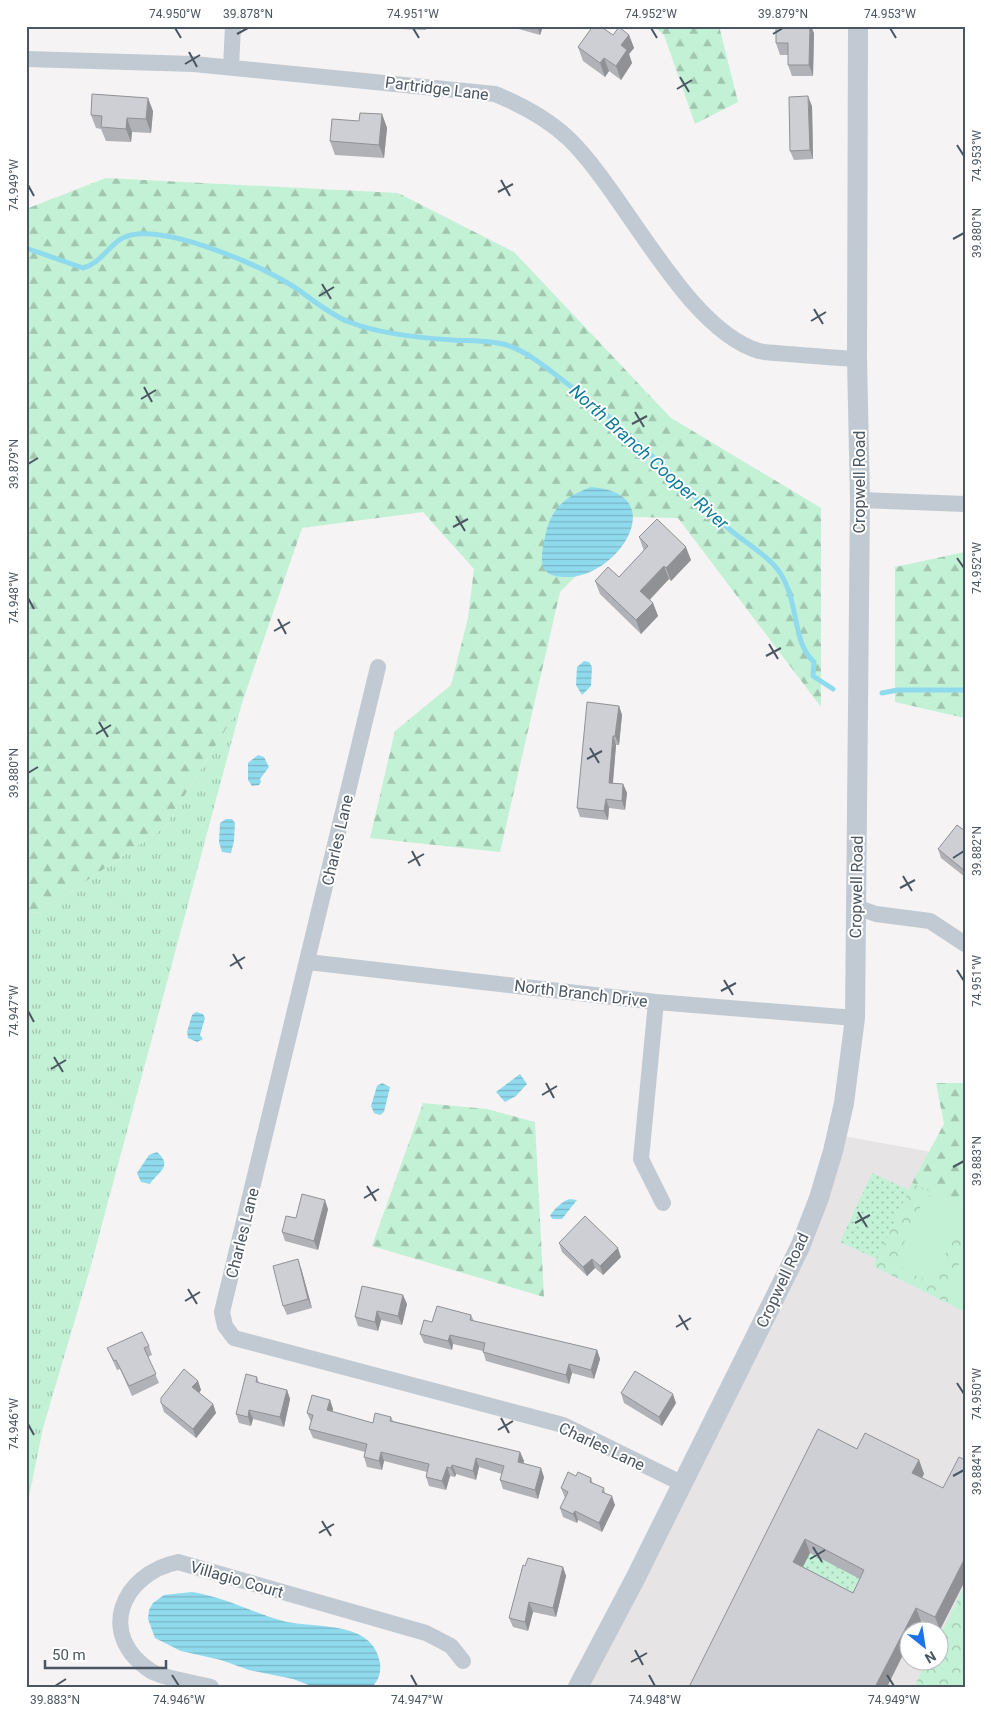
<svg xmlns="http://www.w3.org/2000/svg" width="991" height="1713" viewBox="0 0 991 1713" font-family="Roboto,sans-serif">
<defs>
<pattern id="grass-tufts" width="24" height="20" patternUnits="userSpaceOnUse" patternTransform="scale(1.25)"><rect width="24" height="20" fill="#c3f1d5"/><path d="M3 7l-1-3M5 7V3M7 7l1-3M15 17l-1-3M17 17v-4M19 17l1-3" fill="none" stroke="#a0c6b0"/></pattern>
<pattern id="forest-firs" width="22" height="20" patternUnits="userSpaceOnUse" patternTransform="scale(1.25)"><rect width="22" height="20" fill="#c3f1d5"/><path d="M5 1l3.5 6h-7zM16 11l3.5 6h-7z" fill="#a0c6b0"/></pattern>
<pattern id="park-crowns" width="20" height="18" patternUnits="userSpaceOnUse" patternTransform="scale(1.25)"><rect width="20" height="18" fill="#c3f1d5"/><path d="M2 6a3 3 0 1 1 6 0M12 15a3 3 0 1 1 6 0" fill="none" stroke="#a0c6b0"/></pattern>
<pattern id="garden-dots" width="8" height="8" patternUnits="userSpaceOnUse" patternTransform="scale(1.25)"><rect width="8" height="8" fill="#c3f1d5"/><path d="M2 2h.1M6 6h.1" fill="none" stroke="#a0c6b0" stroke-width="1.8" stroke-linecap="round"/></pattern>
<pattern id="water-rules" width="6" height="5" patternUnits="userSpaceOnUse" patternTransform="scale(1.25)"><rect width="6" height="5" fill="#90daee"/><path d="M0 2.5h6" fill="none" stroke="#78b4c4"/></pattern>
</defs>
<rect width="100%" height="100%" fill="#f5f3f3"/>
<!-- education -->
<path fill="#e6e4e5" fill-rule="evenodd" d="M837 1135 965 1158V1687H578L752 1343ZM908 1630H938V1660H908Z"/>
<!-- grass -->
<path fill="url(#grass-tufts)" d="M242 703 90 1269 43 1428 26 1511V914L41 912 165 827Z"/>
<!-- forest -->
<path fill="url(#forest-firs)" d="M653 26H719L738 102 695 124 664 35Z
M106 178 398 193 514 252 671 418 821 508V707L678 518 634 517 560 592 500 852 370 838 395 731 451 685 468 618 474 569 423 512 302 528 242 703 165 827 41 912 26 914V209Z
M965 552V718L895 702V567Z
M936 1083H965V1208L912 1183 944 1124Z
M423 1103 487 1109 535 1122 544 1297 372 1246Z"/>
<!-- park -->
<path fill="url(#park-crowns)" d="M912 1183 965 1208V1312L873 1266Z
M965 1585V1687H914L927 1661 938 1660 939 1638Z"/>
<!-- garden -->
<path fill="url(#garden-dots)" d="M872 1173 909 1190 877 1259 840 1242Z
M810 1553 869 1583 858 1606 798 1576Z"/>
<!-- pitch -->
<path fill="#c3f1d5" d="M934 1194 961 1207 965 1214 936 1273C934 1275 932 1278 929 1279 921 1281 899 1267 896 1260L924 1199Z
M965 1252V1303L944 1293Z"/>
<!-- water -->
<path fill="url(#water-rules)" d="M591 487C672 493 619 575 570 577 541 578 539 566 544 542 547 527 550 515 561 504 569 496 581 491 591 487Z
M584 661 589 662 592 667 591 686 582 695 576 685 577 667Z
M258 755 264 757 269 767 260 779 261 782 259 785 252 786 248 780V763Z
M226 819H232L235 823 234 841 231 853 222 852 219 842 220 823Z
M196 1012 203 1014 205 1018 200 1035 203 1039 197 1042 188 1038 187 1032 192 1015Z
M520 1074 527 1084 516 1096 505 1102 496 1092Z
M382 1083 390 1087 384 1112 380 1115 374 1113 371 1106 377 1086Z
M157 1152C174 1167 157 1172 150 1184L141 1182 137 1173 149 1155Z
M570 1199 577 1200 562 1219H553L550 1216C554 1209 562 1201 570 1199Z
M192 1592C224 1597 251 1612 283 1621 313 1629 373 1619 380 1663 381 1672 379 1680 372 1687H314L293 1679 249 1670 221 1660 181 1651 155 1638 148 1619 149 1610 153 1603 164 1595Z"/>
<g fill="none" stroke-linecap="round" stroke-linejoin="round">
<!-- stream -->
<path stroke="#90daee" stroke-width="5" d="M26 248 83 268C103 263 111 239 131 235 171 227 257 264 291 285 310 297 328 314 349 322 380 334 419 338 453 340 469 341 486 340 503 344 526 350 547 368 565 382 625 426 675 479 729 529 743 541 759 550 772 563 802 593 789 640 814 662L813 676 833 689
M882 693 898 690H965"/>
<!-- minor -->
<path stroke="#c1cad2" stroke-width="16" d="M26 59 194 64 495 94C522 105 547 118 569 139 625 193 685 329 759 351 768 353 780 353 789 354 812 356 835 358 857 359
M231 67 233 26
M860 500 965 504
M378 667 222 1312 225 1326 234 1338 563 1425 681 1483
M856 907 876 914 930 921 965 944
M308 962 656 1002 855 1018
M656 1002 641 1159 663 1203
M211 1687C197 1683 162 1678 151 1671 96 1635 121 1574 178 1562L426 1633 451 1646 463 1661"/>
<!-- tertiary -->
<path stroke="#c1cad2" stroke-width="20" d="M578 1687 635 1579 800 1247 819 1198 833 1151 844 1103 855 1018 860 500 857 359 858 26"/>
</g>
<!-- wall -->
<path fill="#b0b2b7" fill-rule="evenodd" d="M371 26H426V30L372 28Z
M508 26H543L540 35Z
M550 26H560L559 29Z
M814 33 813 76H792L788 65V55H780L776 43Z
M613 35H629L634 48 629 54 632 63 621 80 609 71 605 77 583 61 578 47Z
M812 106 813 159 794 160 790 151Z
M153 111 151 133 132 132 131 142 106 141 101 129 96 128 91 115Z
M382 114 387 128 384 158 335 155 330 141 359 121Z
M639 537 691 560 671 581 669 579 650 600 653 603 658 616 641 634 600 594 595 581 619 577 644 551Z
M619 706 622 715 619 745H616L613 783 623 784 627 793 625 810 609 808 608 820 580 817 577 808Z
M965 831V877L941 858 938 849Z
M328 1209 318 1250 285 1241 282 1232Z
M559 1243 621 1257 603 1275 595 1268 587 1276 562 1252Z
M301 1268 312 1308 287 1315 283 1306Z
M362 1286 407 1304 402 1325 381 1320 378 1331 358 1326 355 1317Z
M471 1315 474 1321 597 1350 600 1359 594 1379 572 1373 569 1384 486 1361 483 1351 453 1344 452 1350 424 1343 420 1334 432 1322Z
M149 1346 152 1355 148 1357 159 1383 132 1396 120 1369 117 1370 107 1348Z
M257 1377 259 1383 287 1390 290 1399 284 1427 253 1419 251 1426 239 1423 236 1414Z
M198 1381 201 1390 199 1393 213 1404 216 1413 196 1438 164 1412 161 1403Z
M621 1393 676 1403 662 1426 624 1403Z
M330 1400 333 1409V1412L373 1423 391 1417 393 1421 520 1452 524 1461 523 1463 544 1477 538 1499 503 1489 500 1480 502 1474 479 1467 476 1480 456 1474 455 1477 450 1476 446 1490 429 1486 426 1477 427 1472 384 1461 382 1470 367 1467 364 1457 365 1452 313 1438 309 1429 311 1422 307 1413Z
M857 1449 919 1460 924 1474 922 1478 940 1630 921 1621 916 1630H908L689 1687ZM810 1553 860 1579 853 1593 803 1567Z
M576 1476 591 1478 593 1484 604 1488 605 1493 615 1505 602 1532 578 1520 577 1523 563 1517 560 1508 565 1498 561 1488Z
M563 1567 566 1576 556 1617 533 1612 528 1631 513 1627 509 1618Z"/>
<!-- shaded-wall -->
<path fill="#909195" d="M537 26H543L540 35Z
M810 26H811L814 33 813 76 809 65Z
M629 35 634 48 629 54 632 63 621 80 616 66 621 45Z
M604 58 609 71 605 77 600 63Z
M808 96 812 106 813 159 810 150Z
M148 98 153 111 151 133 146 119Z
M382 114 387 128 384 158 379 145Z
M127 118 132 132 131 142 126 129Z
M686 547 691 560 671 581 666 568Z
M664 566 669 579 645 604 640 591Z
M653 603 658 616 641 634 636 620Z
M619 706 622 715 619 745 615 736Z
M613 736 616 745 612 792 609 783Z
M623 784 627 793 625 810 622 801Z
M606 799 609 808 608 820 604 811Z
M325 1200 328 1209 318 1250 314 1241Z
M618 1248 621 1257 603 1275 600 1266Z
M298 1259 301 1268 312 1308 308 1299Z
M592 1259 595 1268 587 1276 583 1267Z
M403 1295 407 1304 402 1325 398 1316Z
M377 1311 381 1320 378 1331 375 1322Z
M450 1335 453 1344 452 1350 448 1341Z
M597 1350 600 1359 594 1379 591 1370Z
M569 1364 572 1373 569 1384 566 1375Z
M198 1381 201 1390 196 1397 192 1387Z
M287 1390 290 1399 284 1427 280 1417Z
M673 1394 676 1403 662 1426 659 1417Z
M330 1400 333 1409 330 1420 327 1410Z
M213 1404 216 1413 196 1438 193 1429Z
M249 1410 253 1419 251 1426 248 1417Z
M381 1452 384 1461 382 1470 379 1461Z
M520 1452 524 1461 521 1471 518 1462Z
M476 1458 479 1467 476 1480 473 1471Z
M919 1460 924 1474 917 1486 912 1473Z
M452 1465 456 1474 455 1477 451 1468Z
M447 1467 450 1476 446 1490 442 1481Z
M541 1468 544 1477 538 1499 535 1490Z
M612 1496 615 1505 602 1532 599 1523Z
M575 1511 578 1520 577 1523 573 1514Z
M805 1539 810 1553 798 1576 793 1562Z
M965 1558V1581L940 1630 935 1617Z
M563 1567 566 1576 556 1617 553 1608Z
M529 1602 533 1612 528 1631 525 1622Z
M916 1608 921 1621 916 1630H908V1645L887 1687H875Z"/>
<!-- building -->
<path fill="#cdcfd5" stroke="#909195" fill-rule="evenodd" d="M593 26H600L613 35 619 27 629 35 621 45 627 50 616 66 604 58 600 63 578 47Z
M776 26H810L809 65H788V43H776Z
M92 94 148 98 146 119 127 118 126 129 101 127 102 116 91 115Z
M808 96 810 150 790 151 789 97Z
M360 113 382 114 379 145 330 141 332 119 359 121Z
M657 519 686 547 666 568 664 566 640 591 653 603 636 620 595 581 608 567 619 577 648 546 639 537Z
M587 702 619 706 615 736H613L609 783 623 784 622 801 606 799 604 811 577 808Z
M957 825 965 831V871L938 849Z
M302 1194 325 1200 314 1241 282 1232 286 1216 296 1218Z
M585 1216 618 1248 600 1266 592 1259 583 1267 559 1243Z
M298 1259 308 1299 283 1306 273 1266Z
M362 1286 403 1295 398 1316 377 1311 375 1322 355 1317Z
M437 1306 471 1315 470 1320 597 1350 591 1370 569 1364 566 1375 483 1352 485 1343 450 1335 448 1341 420 1334 424 1320 432 1322Z
M142 1332 149 1346 144 1348 156 1374 129 1386 116 1360 114 1361 107 1348Z
M184 1369 198 1381 192 1387 213 1404 193 1429 161 1403V1398Z
M635 1371 673 1394 659 1417 621 1393Z
M246 1374 257 1377 256 1382 287 1390 280 1417 249 1410 248 1417 236 1414Z
M312 1395 330 1400 327 1410 373 1423 375 1413 391 1417 390 1421 520 1452 518 1462 541 1468 535 1490 500 1480 504 1466 476 1458 473 1471 452 1465 451 1468 447 1467 442 1481 426 1477 429 1464 381 1452 379 1461 364 1457 367 1444 309 1429 313 1415 307 1413Z
M818 1429 857 1449 865 1433 919 1460 912 1473 943 1488 959 1457 965 1460V1558L935 1617 916 1608 875 1687H689ZM805 1539 864 1570 853 1593 793 1562Z
M568 1472 576 1476 578 1472 591 1478 590 1482 604 1488 602 1492 612 1496 599 1523 575 1511 573 1514 560 1508 568 1492 561 1488Z
M528 1558 563 1567 553 1608 529 1602 525 1622 509 1618 523 1565 525 1566Z"/>
<!-- ticks -->
<path fill="none" stroke="#4a5661" stroke-width="2" d="M175 28 181 38M413 28 419 38M651 28 657 38M890 28 896 38M237 34 248 28M773 34 783 28M189 52 197 67M185 64 200 55M680 77 689 92M677 89 692 80M957 145 964 156M501 180 510 196M28 185 34 196M498 192 513 184M953 239 964 233M322 284 331 299M319 296 334 287M814 309 823 324M811 321 826 312M144 387 152 402M141 399 156 390M635 412 644 427M632 424 647 416M28 464 38 458M456 516 465 531M453 527 468 519M957 558 964 568M28 598 34 609M278 619 286 634M274 631 290 622M769 644 778 659M766 656 781 648M99 722 108 737M96 734 111 725M590 748 599 763M587 759 602 751M28 773 38 767M412 851 420 866M953 858 964 851M408 863 424 854M903 876 912 891M900 888 915 880M233 954 242 969M230 966 245 957M957 970 964 981M724 980 733 995M721 991 736 983M28 1011 34 1022M54 1057 63 1072M51 1069 66 1060M546 1083 554 1098M542 1095 557 1086M953 1167 964 1161M367 1186 376 1201M364 1198 379 1189M858 1212 867 1227M855 1223 870 1215M188 1289 197 1304M185 1301 200 1292M679 1315 688 1330M676 1327 691 1318M957 1383 964 1394M501 1418 509 1433M28 1424 34 1435M498 1430 513 1421M953 1476 964 1470M322 1521 331 1536M319 1533 334 1524M813 1547 822 1562M810 1559 825 1550M635 1650 643 1665M631 1662 647 1653M172 1675 179 1686M411 1675 417 1686M649 1675 655 1686M887 1675 894 1686M55 1686 66 1679"/>
<g text-anchor="middle" stroke-width="4" stroke-linejoin="round" paint-order="stroke">
<!-- street labels -->
<g font-size="16" fill="#4a5661" stroke="#fff">
<text transform="translate(437 88) rotate(7)" y="6">Partridge Lane</text>
<text transform="translate(859 482) rotate(-90)" y="6">Cropwell Road</text>
<text transform="translate(337 840) rotate(-77)" y="6">Charles Lane</text>
<text transform="translate(856 887) rotate(-89)" y="6">Cropwell Road</text>
<text transform="translate(581 993) rotate(7)" y="6">North Branch Drive</text>
<text transform="translate(242 1233) rotate(-76)" y="6">Charles Lane</text>
<text transform="translate(782 1280) rotate(-65)" y="6">Cropwell Road</text>
<text transform="translate(602 1446) rotate(25)" y="6">Charles Lane</text>
<text transform="translate(237 1579) rotate(16)" y="6">Villagio Court</text>
</g>
<!-- water labels -->
<g font-size="18" font-style="italic" fill="#0c7c9b" stroke="#fff">
<text transform="translate(649 457) rotate(42)" y="6">North Branch Cooper River</text>
</g>
</g>
<!-- border -->
<rect width="991" height="1713" fill="none" stroke="#ffffff" stroke-width="55"/>
<!-- north arrow -->
<g transform="translate(924 1646) rotate(150)"><circle r="24" fill="#ffffff" stroke="#b7bbc0"/>
<path d="M0-4L9 19L0 12L-9 19Z" fill="#1a73e8"/>
<text y="-8" font-size="14" font-weight="bold" text-anchor="middle" fill="#4a5661">N</text>
</g>
<!-- scale -->
<path d="M45 1660v8h121v-8" fill="none" stroke="#4a5661" stroke-width="2.5"/>
<text x="52" y="1660" font-size="15" fill="#4a5661" stroke="#ffffff" stroke-width="4" paint-order="stroke">50 m</text>
<rect x="28" y="28" width="936" height="1658" fill="none" stroke="#4a5661" stroke-width="2"/>
<g font-size="12" text-anchor="middle" fill="#4a5661">
<text x="175" y="18">74.950°W</text>
<text x="248" y="18">39.878°N</text>
<text x="413" y="18">74.951°W</text>
<text x="651" y="18">74.952°W</text>
<text x="783" y="18">39.879°N</text>
<text x="890" y="18">74.953°W</text>
<text transform="translate(977 156) rotate(-90)" y="4">74.953°W</text>
<text transform="translate(14 185) rotate(-90)" y="4">74.949°W</text>
<text transform="translate(977 233) rotate(-90)" y="4">39.880°N</text>
<text transform="translate(14 464) rotate(-90)" y="4">39.879°N</text>
<text transform="translate(977 568) rotate(-90)" y="4">74.952°W</text>
<text transform="translate(14 598) rotate(-90)" y="4">74.948°W</text>
<text transform="translate(14 773) rotate(-90)" y="4">39.880°N</text>
<text transform="translate(977 851) rotate(-90)" y="4">39.882°N</text>
<text transform="translate(977 981) rotate(-90)" y="4">74.951°W</text>
<text transform="translate(14 1011) rotate(-90)" y="4">74.947°W</text>
<text transform="translate(977 1161) rotate(-90)" y="4">39.883°N</text>
<text transform="translate(977 1394) rotate(-90)" y="4">74.950°W</text>
<text transform="translate(14 1424) rotate(-90)" y="4">74.946°W</text>
<text transform="translate(977 1470) rotate(-90)" y="4">39.884°N</text>
<text x="55" y="1704">39.883°N</text>
<text x="179" y="1704">74.946°W</text>
<text x="417" y="1704">74.947°W</text>
<text x="655" y="1704">74.948°W</text>
<text x="894" y="1704">74.949°W</text>
</g>
</svg>
